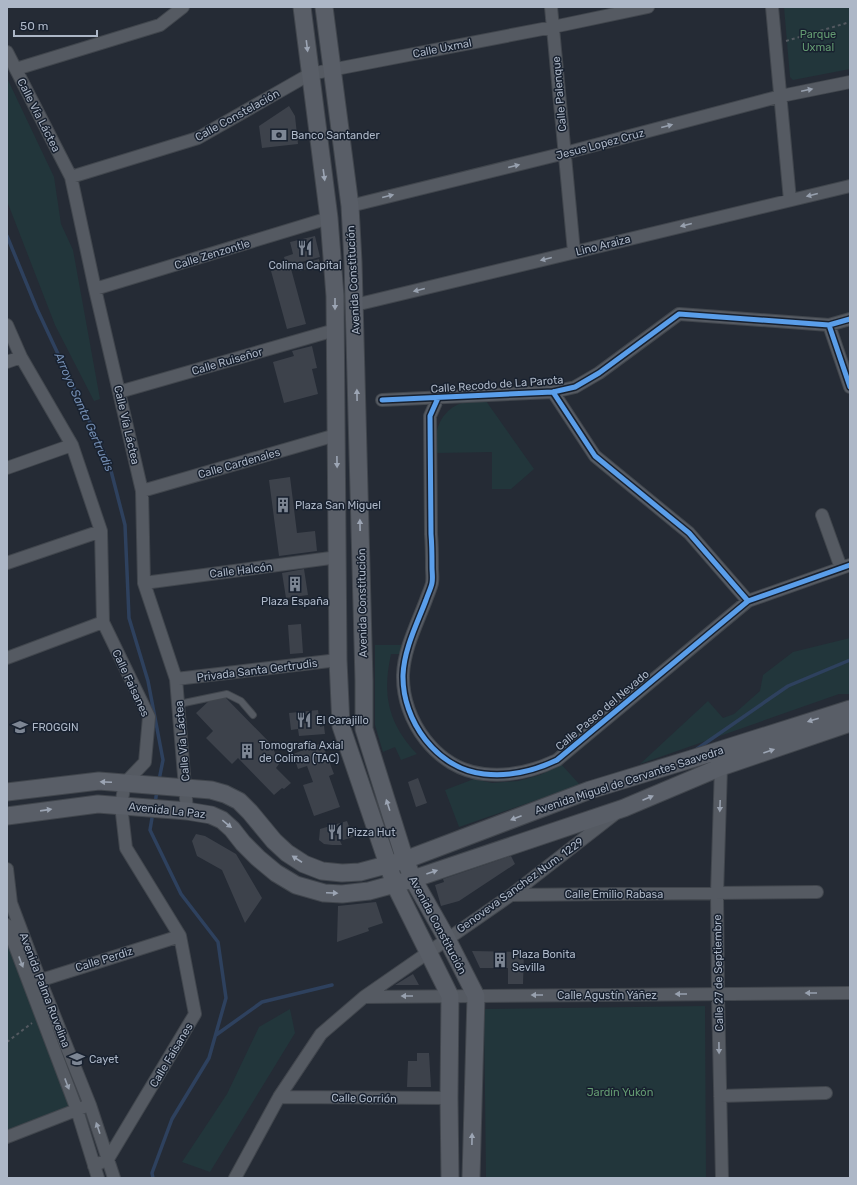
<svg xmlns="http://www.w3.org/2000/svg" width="857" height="1185" viewBox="0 0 857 1185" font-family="Rubik,sans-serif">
<rect width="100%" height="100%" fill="#252b35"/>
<!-- green -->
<path fill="#22363b" d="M784 7H850V69L793 80 790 77Z
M7 78 54 177 61 224 73 250 100 399 94 401 55 325 7 201Z
M486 401 534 469 511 489H492V452L437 453C436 448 435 442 436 437 437 420 450 404 467 402 473 401 480 402 486 401Z
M850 638V694H839L640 764 708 701 723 718 734 714 760 691 763 675 793 652Z
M375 645H403L400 654H391C382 695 388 723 417 754L401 760 395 747 383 752 375 725Z
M561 764 580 785 459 827 445 790 474 779 492 783 518 781 540 775Z
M7 938 70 1108 7 1132Z
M705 1006 706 1178H486L484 1009Z
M290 1009 295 1033 210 1172 182 1162 227 1094 259 1027Z"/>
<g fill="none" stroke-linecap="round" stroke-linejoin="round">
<!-- stream -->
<path stroke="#2e415e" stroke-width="3.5" d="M7 236 37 309 109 463 125 525 129 618 148 681 163 760 159 780
M694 751 788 686 850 660
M155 804 157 790
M216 1035 262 1002 332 985
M153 1178 152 1173 172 1119 209 1058 226 998 218 942 181 894 150 830 153 812"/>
</g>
<!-- building -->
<path fill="#3d424b" d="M289 106 295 116 298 144 262 148 259 126Z
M315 236 320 257 290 265 306 324 287 329 271 271 287 267 284 257 293 254 290 242Z
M319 259 320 265 300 271 299 265Z
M312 346 317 368 312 369 318 394 284 403 273 362 294 356 292 351Z
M290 477 297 533 315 531 317 551 279 556 269 480Z
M304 569 308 595 286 598 282 573Z
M301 624 303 653 290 654 288 625Z
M225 697 272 745 279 764 276 768 291 783 284 789 282 788 274 795 238 758 232 764 206 738 213 731 196 713 210 700Z
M318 710 320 727 324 726 325 734 299 736 298 729 291 730 289 713Z
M322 743 334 774 329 776 340 807 314 816 303 785 313 782 307 766 298 769 293 754Z
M418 778 427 803 416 807 408 782Z
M347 821 353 837 340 841 342 845H332L324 844 319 840 320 829Z
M196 834 205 836 236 854 262 898 245 923 222 870 197 856 192 841Z
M511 856 515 864 459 901 441 906 435 885 444 882 443 879Z
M376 902 383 923 368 928 369 931 337 942 338 906Z
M472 951 524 952 523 984H508V968H480Z
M413 974 419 985H395Z
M417 1053H429L431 1087H407L408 1061H417Z"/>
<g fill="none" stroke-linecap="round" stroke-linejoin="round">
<defs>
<path id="lane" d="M179 704 227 694 241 701 253 715"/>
<path id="street" d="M551 7 574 252
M772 7 790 200
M7 52 71 177 95 289 142 491 144 583 176 679 187 811
M16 69 160 25 183 7
M71 177 198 138 310 74 553 27 648 7
M350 206 565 153 781 96 850 82
M95 289 329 218
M355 305 850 186
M7 325 21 357 72 445 101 531 103 622 149 717 145 762 125 783 121 805 126 848 180 936 195 1014 108 1159 94 1166
M829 325 850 387
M7 362 21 357
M119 392 335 330
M553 392 595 456 689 533 748 601
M438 398 430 416C430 455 431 495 431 534 432 545 432 556 432 568 432 572 433 578 432 583 431 588 428 594 426 600 417 624 404 649 403 675 402 721 437 769 484 774 510 777 534 771 557 760L748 601 850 565
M382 400 553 392 575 387 599 373 679 314 829 325 850 319
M7 468 72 445
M142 491 336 435
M822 515 841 568
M7 563 101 531
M144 583 338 557
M7 658 103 622
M176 679 338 660
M719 762 721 767 717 894 718 994 722 1178
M7 869 11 903 40 980 90 1105 114 1178
M511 895 817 892
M7 925 77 1110 98 1178
M32 983 180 936
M364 997 850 993
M720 1096 826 1093
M279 1097 449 1098
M7 1137 84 1107
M235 1178 279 1097 321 1034 364 997 511 895 615 814"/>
<path id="secondary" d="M302 7 329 218 335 296 338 660 341 726 395 885 450 996 449 1098 450 1178
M324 7 350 206 353 262 364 681V729L405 860 413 879 447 939 476 996 471 1178
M7 792 99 781 211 790 225 794 239 801 250 812 274 841 287 853 304 864 322 871 342 873 360 872 405 860 590 790 711 753 850 709
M7 816 98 804 187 811 211 815 222 820 232 829 243 843 258 858 276 873 296 885 324 893 342 894 369 891 413 879 624 808 721 767 850 723"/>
</defs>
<!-- lane casing -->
<use href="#lane" stroke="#41464d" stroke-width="8"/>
<!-- street casing -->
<use href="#street" stroke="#41464d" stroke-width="14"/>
<!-- secondary casing -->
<use href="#secondary" stroke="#41464d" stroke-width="19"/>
<!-- path -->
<path stroke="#535960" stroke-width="2" stroke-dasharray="3 3" stroke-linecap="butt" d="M786 41 850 22
M7 1042 32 1023"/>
<!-- lane -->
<use href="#lane" stroke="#555a62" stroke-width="6"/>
<!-- street -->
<use href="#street" stroke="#555a62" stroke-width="12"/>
<!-- secondary -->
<use href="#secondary" stroke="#595e67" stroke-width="17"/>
<defs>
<path id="cycleway" d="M829 325 850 387
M553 392 595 456 689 533 748 601
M438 398 430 416C430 455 431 495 431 534 432 545 432 556 432 568 432 572 433 578 432 583 431 588 428 594 426 600 417 624 404 649 403 675 402 721 437 769 484 774 510 777 534 771 557 760L748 601 850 565
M382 400 553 392 575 387 599 373 679 314 829 325 850 319"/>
</defs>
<!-- cycleway casing -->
<use href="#cycleway" stroke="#18212f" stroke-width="8"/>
<!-- cycleway -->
<use href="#cycleway" stroke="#5a9eea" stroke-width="5"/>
</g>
<!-- one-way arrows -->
<defs><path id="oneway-solid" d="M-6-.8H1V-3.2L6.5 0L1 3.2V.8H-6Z"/></defs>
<g fill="#9ca5b4">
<use href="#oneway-solid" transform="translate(307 46) rotate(83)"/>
<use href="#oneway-solid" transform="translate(324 175) rotate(82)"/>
<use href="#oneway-solid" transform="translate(335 304) rotate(90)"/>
<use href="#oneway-solid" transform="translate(357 395) rotate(-91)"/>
<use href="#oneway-solid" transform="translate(337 462) rotate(89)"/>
<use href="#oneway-solid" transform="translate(360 525) rotate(-91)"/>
<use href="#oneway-solid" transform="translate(813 720) rotate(163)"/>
<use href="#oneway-solid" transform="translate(769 751) rotate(-19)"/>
<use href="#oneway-solid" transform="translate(106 782) rotate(-177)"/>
<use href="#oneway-solid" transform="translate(648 798) rotate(-23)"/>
<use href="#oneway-solid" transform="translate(388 805) rotate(-108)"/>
<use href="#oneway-solid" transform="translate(46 810) rotate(-8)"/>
<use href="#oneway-solid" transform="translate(516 818) rotate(159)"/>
<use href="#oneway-solid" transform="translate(227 824) rotate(39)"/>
<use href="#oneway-solid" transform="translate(297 859) rotate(-147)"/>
<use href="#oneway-solid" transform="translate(432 872) rotate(-19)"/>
<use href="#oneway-solid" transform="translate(332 893) rotate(3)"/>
<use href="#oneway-solid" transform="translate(472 1139) rotate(-89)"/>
</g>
<g fill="#97a0ae">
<use href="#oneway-solid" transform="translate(807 90) rotate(-12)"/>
<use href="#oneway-solid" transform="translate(667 126) rotate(-15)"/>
<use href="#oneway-solid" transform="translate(514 166) rotate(-14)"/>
<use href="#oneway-solid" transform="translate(812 195) rotate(166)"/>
<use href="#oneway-solid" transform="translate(388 196) rotate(-14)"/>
<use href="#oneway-solid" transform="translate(686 225) rotate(166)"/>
<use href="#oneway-solid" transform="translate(546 259) rotate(166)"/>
<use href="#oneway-solid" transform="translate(419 290) rotate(166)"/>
<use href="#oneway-solid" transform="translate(720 806) rotate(92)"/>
<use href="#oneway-solid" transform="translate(21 962) rotate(69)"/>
<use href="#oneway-solid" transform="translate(811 993) rotate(180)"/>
<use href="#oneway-solid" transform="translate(681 994) rotate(180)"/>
<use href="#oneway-solid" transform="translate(537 995) rotate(180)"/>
<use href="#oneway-solid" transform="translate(407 996) rotate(180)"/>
<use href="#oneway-solid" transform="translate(719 1048) rotate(89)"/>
<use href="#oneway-solid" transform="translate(67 1084) rotate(69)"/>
<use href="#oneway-solid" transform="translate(98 1128) rotate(-109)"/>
</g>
<!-- icons -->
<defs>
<symbol id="bank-bare" viewBox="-9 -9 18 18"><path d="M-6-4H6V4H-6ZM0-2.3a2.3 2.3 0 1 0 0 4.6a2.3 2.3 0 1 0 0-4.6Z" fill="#7d8694" stroke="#18212f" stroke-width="2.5" paint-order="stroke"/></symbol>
<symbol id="restaurant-bare" viewBox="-9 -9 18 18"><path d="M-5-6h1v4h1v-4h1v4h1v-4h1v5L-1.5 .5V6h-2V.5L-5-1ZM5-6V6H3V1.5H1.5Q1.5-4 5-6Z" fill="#7d8694" stroke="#18212f" stroke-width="2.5" paint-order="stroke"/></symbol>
<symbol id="building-bare" viewBox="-9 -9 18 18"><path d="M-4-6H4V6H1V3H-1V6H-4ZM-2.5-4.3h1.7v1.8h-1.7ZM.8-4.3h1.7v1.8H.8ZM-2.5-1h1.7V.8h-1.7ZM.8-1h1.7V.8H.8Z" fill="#7d8694" stroke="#18212f" stroke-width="2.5" paint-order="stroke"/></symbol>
<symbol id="school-bare" viewBox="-9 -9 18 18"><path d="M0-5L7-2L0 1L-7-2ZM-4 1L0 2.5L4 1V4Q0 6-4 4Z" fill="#7d8694" stroke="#18212f" stroke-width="2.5" paint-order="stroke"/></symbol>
</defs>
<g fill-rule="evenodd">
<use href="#bank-bare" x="268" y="124" width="22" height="22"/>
<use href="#restaurant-bare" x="294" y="237" width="22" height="22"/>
<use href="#building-bare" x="272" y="494" width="22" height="22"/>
<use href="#building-bare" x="284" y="573" width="22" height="22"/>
<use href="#restaurant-bare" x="293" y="709" width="22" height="22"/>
<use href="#school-bare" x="9" y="716" width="22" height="22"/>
<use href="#building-bare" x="236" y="740" width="22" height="22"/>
<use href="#restaurant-bare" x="324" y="821" width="22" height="22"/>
<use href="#building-bare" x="489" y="949" width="22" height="22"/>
<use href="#school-bare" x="66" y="1048" width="22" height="22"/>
</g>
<g text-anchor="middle" stroke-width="3" stroke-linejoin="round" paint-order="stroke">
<!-- park labels -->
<g font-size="11" fill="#639a71" stroke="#18212f">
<text x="818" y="38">Parque<tspan x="818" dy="13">Uxmal</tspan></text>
<text x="620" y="1096">Jardín Yukón</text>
</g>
<!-- street labels -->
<g font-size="11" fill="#adb7c7" stroke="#18212f">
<text transform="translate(442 48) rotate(-11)" y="4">Calle Uxmal</text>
<text transform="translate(559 94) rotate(-95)" y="4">Calle Palenque</text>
<text transform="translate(39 115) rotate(63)" y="4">Calle Vía Láctea</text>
<text transform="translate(237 115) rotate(-29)" y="4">Calle Constelación</text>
<text transform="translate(600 144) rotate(-15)" y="4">Jesus Lopez Cruz</text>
<text transform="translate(603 245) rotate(-14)" y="4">Lino Araiza</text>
<text transform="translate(212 254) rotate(-17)" y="4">Calle Zenzontle</text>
<text transform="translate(353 280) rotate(-93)" y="4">Avenida Constitución</text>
<text transform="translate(227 361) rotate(-16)" y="4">Calle Ruiseñor</text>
<text transform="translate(497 384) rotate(-4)" y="4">Calle Recodo de La Parota</text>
<text transform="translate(127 425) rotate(77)" y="4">Calle Vía Láctea</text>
<text transform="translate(239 463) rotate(-16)" y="4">Calle Cardenales</text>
<text transform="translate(241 570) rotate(-7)" y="4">Calle Halcón</text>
<text transform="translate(362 603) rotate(-91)" y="4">Avenida Constitución</text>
<text transform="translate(257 670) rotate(-7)" y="4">Privada Santa Gertrudis</text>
<text transform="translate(131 683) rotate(65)" y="4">Calle Faisanes</text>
<text transform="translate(602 710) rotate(-40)" y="4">Calle Paseo del Nevado</text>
<text transform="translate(182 741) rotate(-95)" y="4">Calle Vía Láctea</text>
<text transform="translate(629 780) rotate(-18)" y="4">Avenida Miguel de Cervantes Saavedra</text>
<text transform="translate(167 810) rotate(6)" y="4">Avenida La Paz</text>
<text transform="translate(520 885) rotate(-36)" y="4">Genoveva Sanchez Num. 1229</text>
<text x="614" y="898">Calle Emilio Rabasa</text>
<text transform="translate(438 925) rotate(62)" y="4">Avenida Constitución</text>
<text transform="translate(104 959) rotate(-17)" y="4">Calle Perdiz</text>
<text transform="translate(718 973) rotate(-91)" y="4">Calle 27 de Septiembre</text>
<text transform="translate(45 990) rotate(69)" y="4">Avenida Palma Ruvelina</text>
<text x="607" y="999">Calle Agustín Yáñez</text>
<text transform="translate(171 1055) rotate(-59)" y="4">Calle Faisanes</text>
<text transform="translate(364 1098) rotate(1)" y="4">Calle Gorrión</text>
</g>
<!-- poi labels -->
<g font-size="11" fill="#adb7c7" stroke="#18212f" text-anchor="start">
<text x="291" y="139">Banco Santander</text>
<text x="305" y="269" text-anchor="middle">Colima Capital</text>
<text x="295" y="509">Plaza San Miguel</text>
<text x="295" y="605" text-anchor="middle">Plaza España</text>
<text x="316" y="724">El Carajillo</text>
<text x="32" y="731">FROGGIN</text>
<text x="259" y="749">Tomografía Axial<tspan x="259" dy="13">de Colima (TAC)</tspan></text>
<text x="347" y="836">Pizza Hut</text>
<text x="512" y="958">Plaza Bonita<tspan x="512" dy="13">Sevilla</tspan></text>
<text x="89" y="1063">Cayet</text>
</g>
<!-- water labels -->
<g font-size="12" font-style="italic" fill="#738db2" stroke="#18212f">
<text transform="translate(84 412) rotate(66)" y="4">Arroyo Santa Gertrudis</text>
</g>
</g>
<!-- border -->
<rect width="857" height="1185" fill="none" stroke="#adb7c7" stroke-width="16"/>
<!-- scale -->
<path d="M14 30v6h83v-6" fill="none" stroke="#adb7c7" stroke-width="2"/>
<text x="20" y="30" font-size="12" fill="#adb7c7" stroke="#18212f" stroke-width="3" paint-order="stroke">50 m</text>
</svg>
